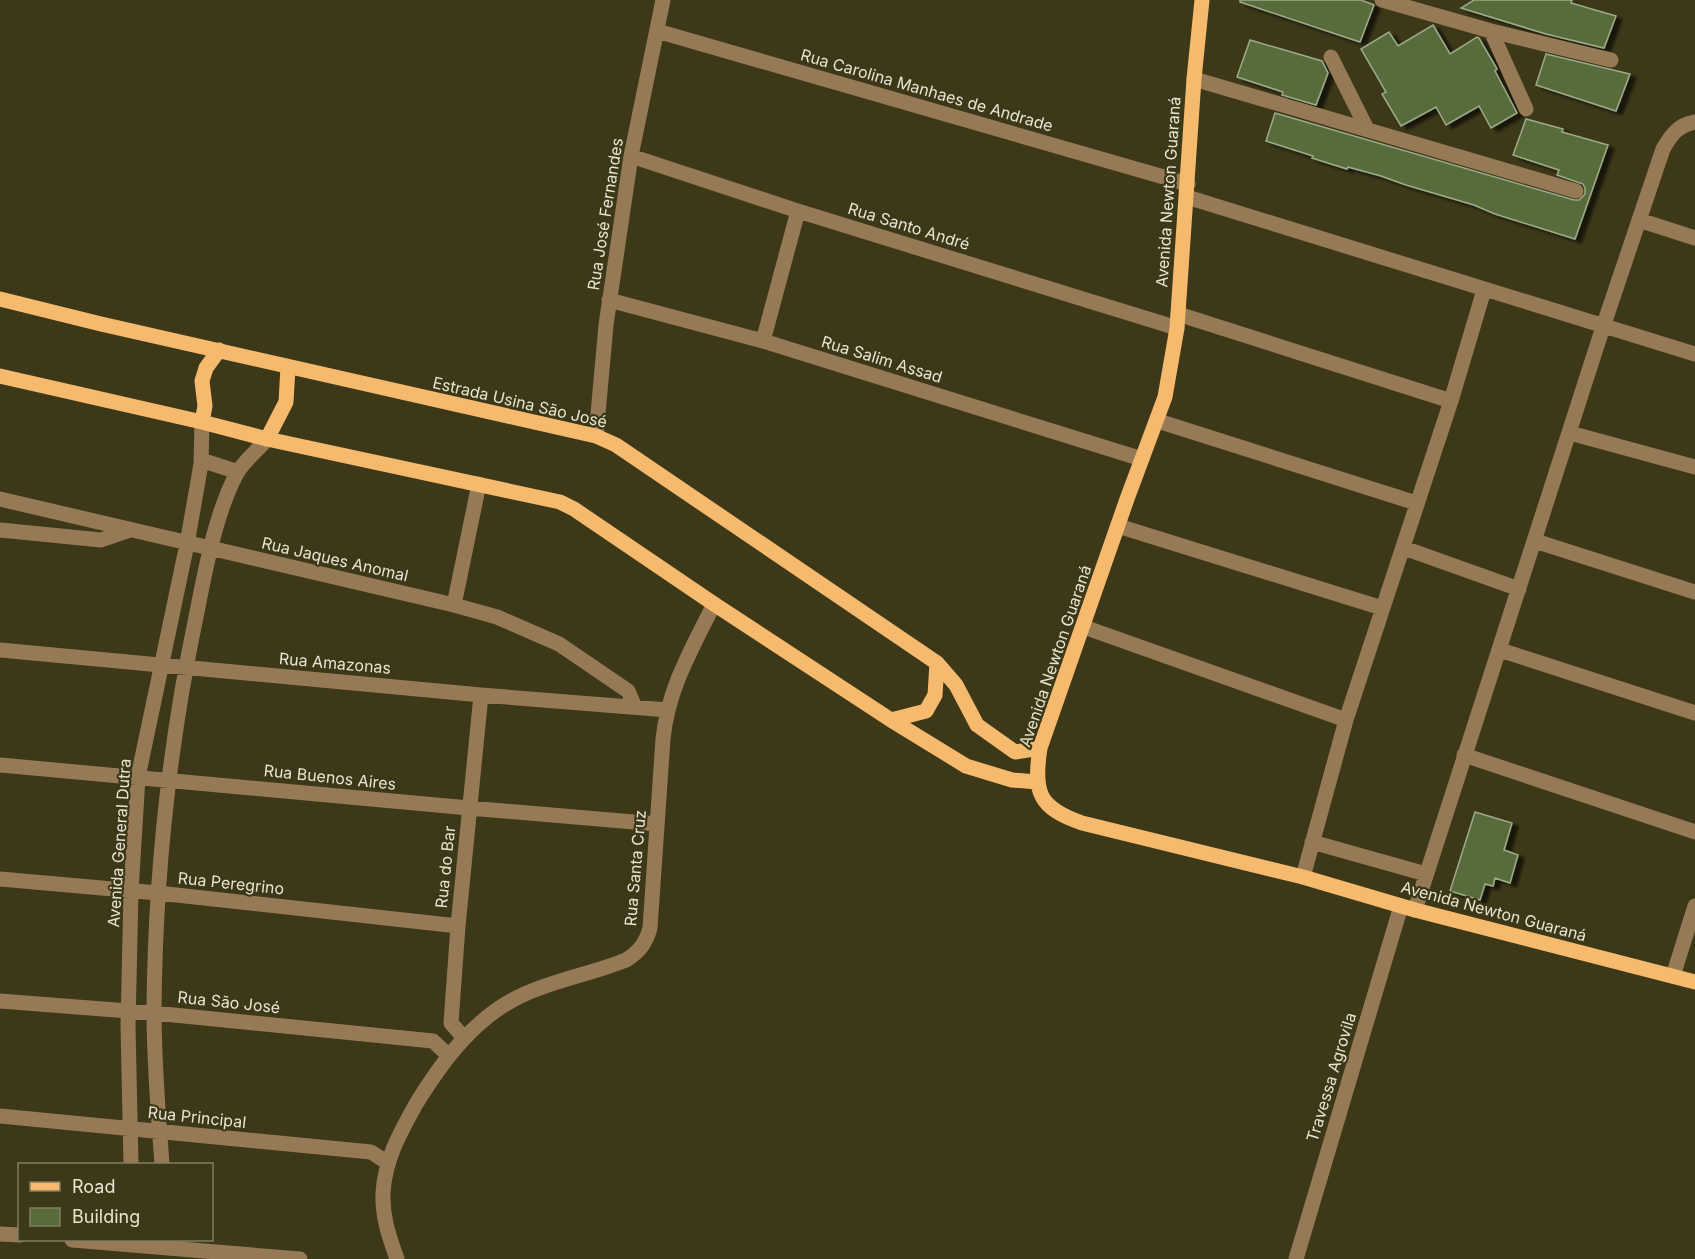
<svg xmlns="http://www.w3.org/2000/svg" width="1695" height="1259" viewBox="0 0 1695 1259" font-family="Inter,sans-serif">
<defs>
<filter id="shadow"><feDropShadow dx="6" dy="3.5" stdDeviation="1.5" flood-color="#0009"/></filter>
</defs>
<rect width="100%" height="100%" fill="#3d3818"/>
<!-- building -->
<path fill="#586c3b" stroke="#9baa89" stroke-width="1.5" filter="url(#shadow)" d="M1240 0H1361L1374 5 1360 42 1240 2Z
M1474 0H1572L1571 3 1616 16 1604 48 1546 34 1461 8Z
M1433 25 1450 54 1477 37 1479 38 1497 69 1495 71 1517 113 1491 128 1479 106 1446 125 1436 107 1401 126 1382 94 1386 92 1361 49 1389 32 1398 46Z
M1250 40 1322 61 1328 73 1316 105 1282 95 1283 92 1237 77Z
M1546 54 1630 74 1616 111 1536 85Z
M1275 113 1574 200H1579L1585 194V188L1583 184 1557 175 1559 170 1513 155 1526 119 1563 129 1562 132 1608 145 1575 239 1495 214 1474 205 1406 185 1381 176 1348 167 1347 169 1312 158 1313 156 1266 141Z
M1475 812 1512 823 1504 850 1518 855 1510 883 1495 878 1493 886 1485 884 1480 900 1450 891Z"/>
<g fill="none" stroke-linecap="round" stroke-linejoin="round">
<!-- minor -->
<path stroke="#967a56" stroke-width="15" d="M1382 0 1491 31 1611 60
M657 31 1188 184
M1491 31 1526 109
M1331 57 1367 129
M1194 79 1576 191
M631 156 798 211 1177 328
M1187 197 1695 354
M1639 220 1695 238
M609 300 763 341 1142 459
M1178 314 1451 401
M763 341 798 211
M1158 421 1416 503
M1570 433 1695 467
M596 436 606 325 631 156 663 0
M201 460 238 472
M0 499 454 605 497 617 559 644 628 691 635 707
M1118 526 1382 608
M0 530 101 540 130 530
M1535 541 1695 592
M1404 548 1519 589
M454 605 479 484
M1084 627 1346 720
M0 650 481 695 668 710
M1500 650 1695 713
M1464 755 1695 832
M0 765 469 808 657 824
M1312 842 1426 874
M1303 877 1346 720 1451 401 1484 290
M0 879 158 893 458 926
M1415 910 1603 327 1663 149C1671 135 1678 125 1695 122
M1673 976 1695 906
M0 1001 154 1013 433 1041 448 1055
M464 1038 451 1023 458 926 481 695
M0 1116 371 1152 388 1163
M131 1164 128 1026 131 891 138 777 187 544 201 464 202 422
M162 1164C158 1113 154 1061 154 1010 155 878 169 746 196 617 205 572 215 514 237 473 244 461 258 450 267 439
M0 1234 20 1235
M72 1240 300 1259
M397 1259C389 1236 382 1217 383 1193 385 1159 400 1133 416 1104 443 1060 477 1014 527 993 559 979 594 973 626 960 639 952 646 943 650 928L663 739C668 688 692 649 714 604
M1296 1259 1401 906"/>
<!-- major -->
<path stroke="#f5ba6e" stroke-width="15" d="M1202 0 1194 79 1177 328 1165 397 1127 499 1040 748C1033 793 1039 808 1082 823L1303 877 1415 910 1695 982
M0 299 101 324 596 436 616 445 937 663 956 685 977 725 1015 752 1040 748
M0 376 202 422 267 439 560 502 574 509 714 604 891 720 966 766 1012 780 1037 782
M202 422 205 406 202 381 206 368 219 350
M267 439 286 402 288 367
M891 720 926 711 935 695 937 663"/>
</g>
<g text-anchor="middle" stroke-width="4.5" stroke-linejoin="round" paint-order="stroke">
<!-- street labels -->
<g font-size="16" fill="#e7e4d2" stroke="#3d3818">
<text transform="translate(927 90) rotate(16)" y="6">Rua Carolina Manhaes de Andrade</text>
<text transform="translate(1168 192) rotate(-86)" y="6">Avenida Newton Guaraná</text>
<text transform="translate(605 214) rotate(-81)" y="6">Rua José Fernandes</text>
<text transform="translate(909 226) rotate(17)" y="6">Rua Santo André</text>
<text transform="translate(882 359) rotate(17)" y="6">Rua Salim Assad</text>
<text transform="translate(520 402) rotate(13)" y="6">Estrada Usina São José</text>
<text transform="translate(335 559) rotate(13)" y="6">Rua Jaques Anomal</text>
<text transform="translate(1055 656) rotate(-71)" y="6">Avenida Newton Guaraná</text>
<text transform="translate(335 663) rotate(5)" y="6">Rua Amazonas</text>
<text transform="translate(330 777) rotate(6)" y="6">Rua Buenos Aires</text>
<text transform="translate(119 843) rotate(-86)" y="6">Avenida General Dutra</text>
<text transform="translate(445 867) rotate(-84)" y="6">Rua do Bar</text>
<text transform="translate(635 868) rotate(-85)" y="6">Rua Santa Cruz</text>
<text transform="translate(231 883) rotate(6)" y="6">Rua Peregrino</text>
<text transform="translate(1494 911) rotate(15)" y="6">Avenida Newton Guaraná</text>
<text transform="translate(229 1002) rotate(6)" y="6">Rua São José</text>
<text transform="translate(1331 1077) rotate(-73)" y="6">Travessa Agrovila</text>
<text transform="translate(197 1117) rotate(6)" y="6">Rua Principal</text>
</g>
</g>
<!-- legend -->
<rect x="18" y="1163" width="195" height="78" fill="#3d3818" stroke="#817d62" stroke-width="1.5"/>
<rect x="30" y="1182" width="30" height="9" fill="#f5ba6e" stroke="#817d62" stroke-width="1.5"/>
<text x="72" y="1193" font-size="18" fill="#e7e4d2">Road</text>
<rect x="30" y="1208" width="30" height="18" fill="#586c3b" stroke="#817d62" stroke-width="1.5"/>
<text x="72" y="1223" font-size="18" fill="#e7e4d2">Building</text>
</svg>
